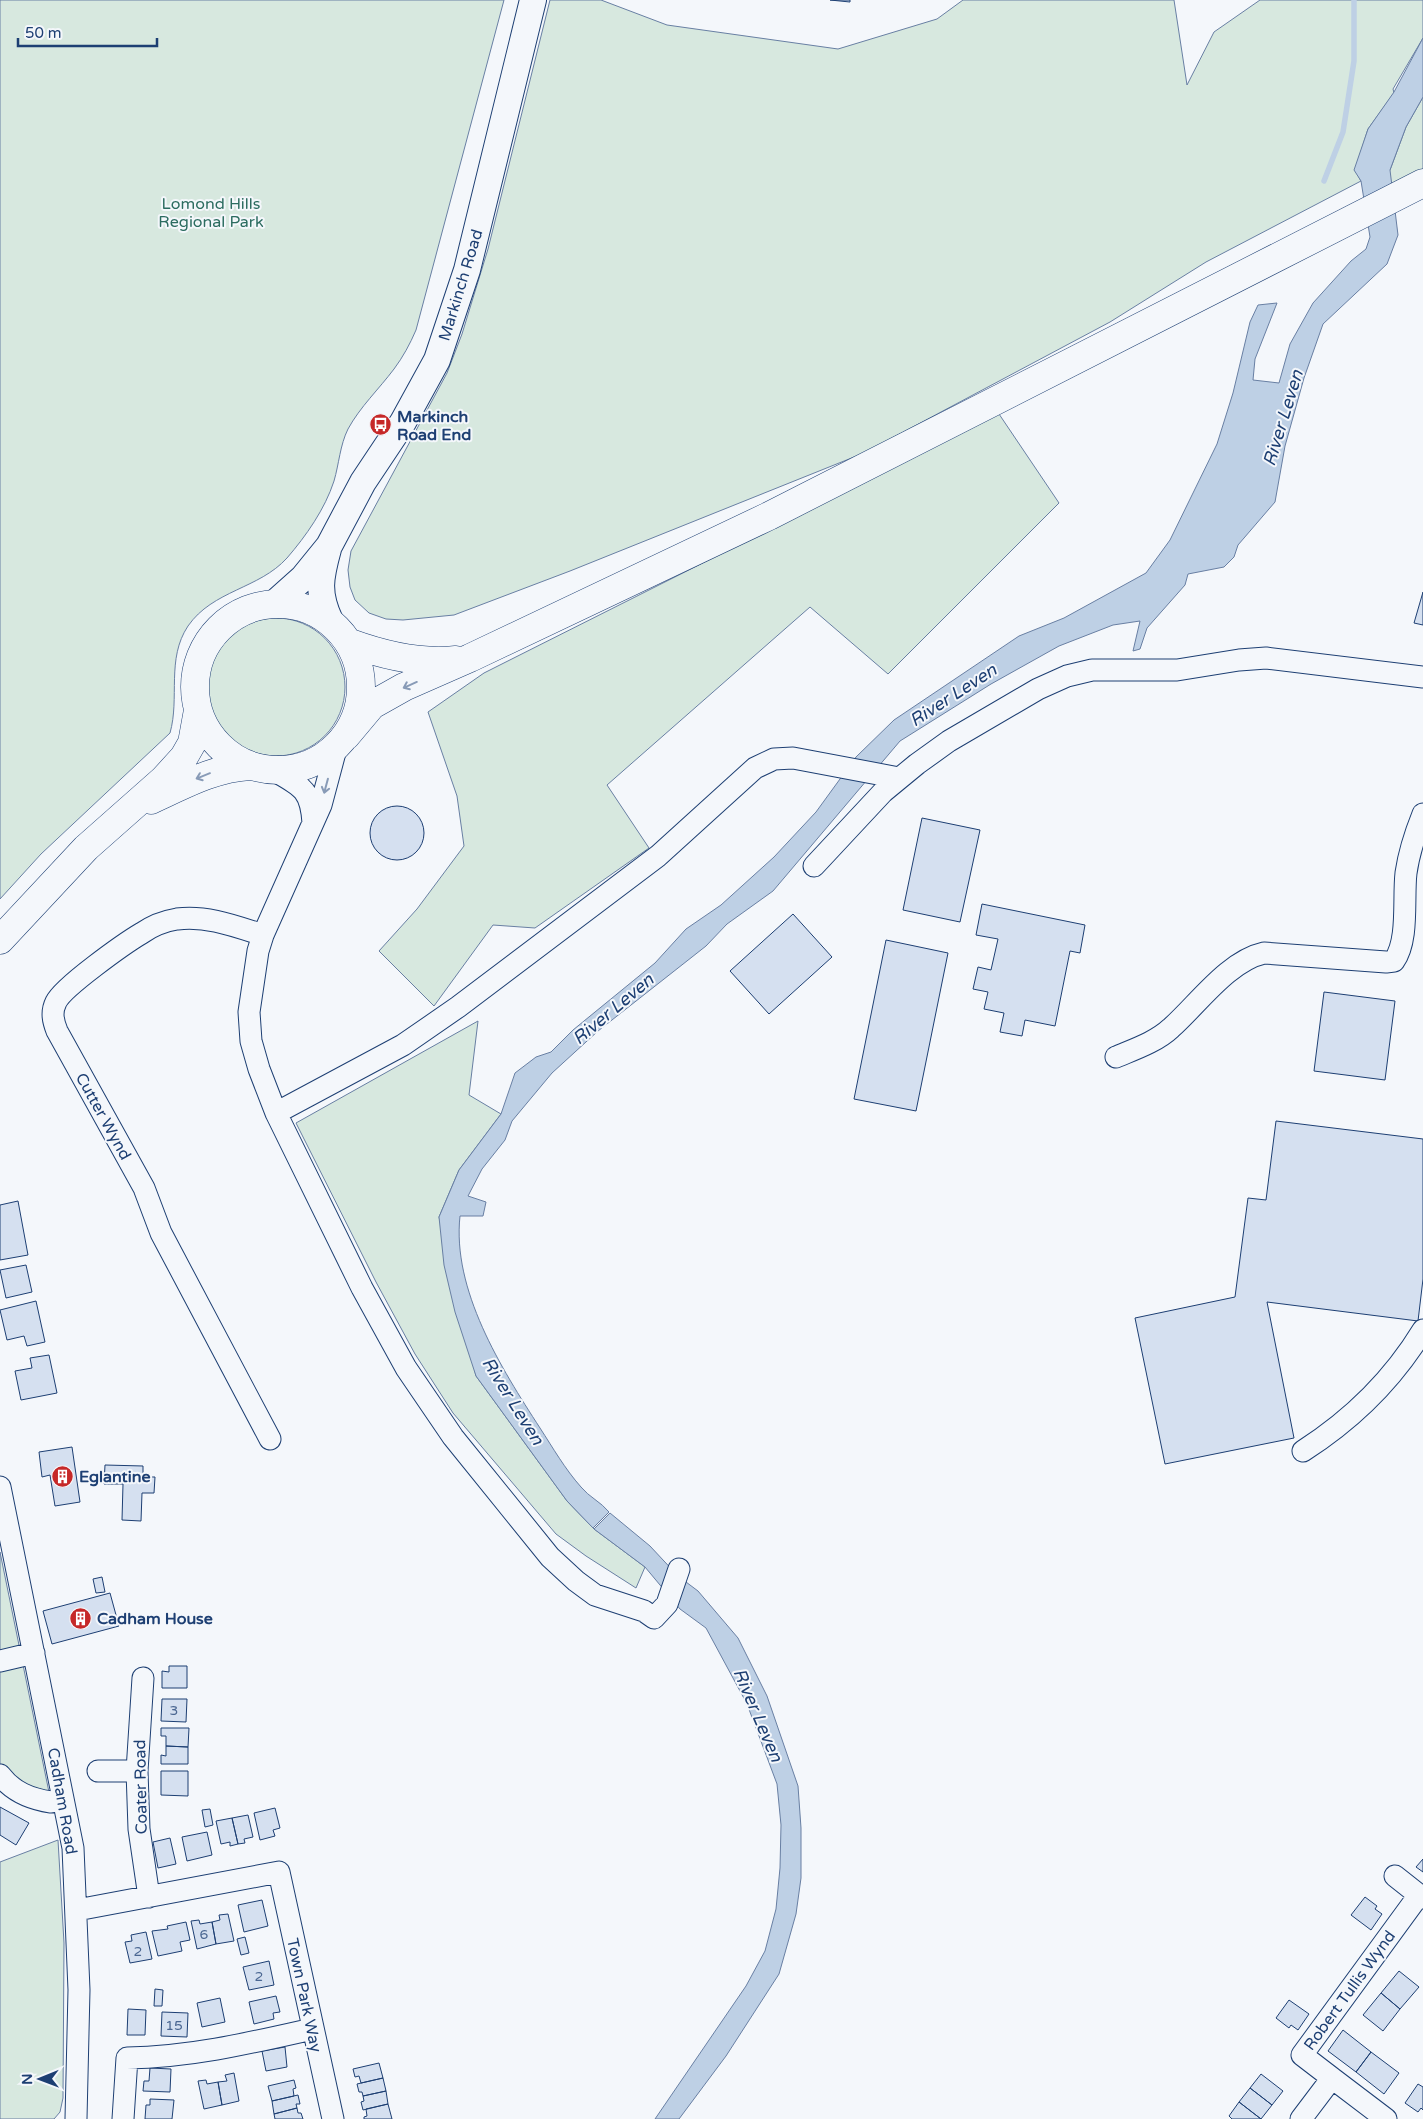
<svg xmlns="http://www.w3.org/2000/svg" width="1423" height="2119" viewBox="0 0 1423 2119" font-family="'Varela Round',sans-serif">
<rect width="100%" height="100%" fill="#f4f7fb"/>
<!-- green -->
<path fill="#d7e8df" stroke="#687fa3" d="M0 0H504L416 330C410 344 403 357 394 369 379 389 360 407 348 429 340 445 339 464 334 481 325 509 306 536 287 558 259 589 213 590 188 626 166 659 180 698 170 733L41 854 0 899Z
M550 0H601L667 25 838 49 937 19 963 0H1174L1187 85 1214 32 1260 0H1423V38L1393 89 1394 93 1368 129 1355 170 1361 181 1206 262 1110 322 864 453 570 571 454 615 403 620 386 619 369 613 355 600 350 587 348 570 351 551 447 373 462 334 488 249Z
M1423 97V183L1357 216 1390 170 1406 127Z
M999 414 1059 503 888 674 810 607 607 785 649 848 535 928 493 925 434 1006 379 951 417 909 464 846 457 796 428 712 484 673Z
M207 687a69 69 0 1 1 138 0a69 69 0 1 1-138 0Z
M478 1021 469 1095 501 1114 459 1170 439 1217 476 1376 567 1501 594 1529 645 1567 636 1588 586 1556 556 1534 453 1413 415 1354 376 1282 296 1123Z
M0 1552 51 1802 0 1775Z
M58 1840 64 1943 63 2098 60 2112 54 2119H0V1862Z"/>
<!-- water -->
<path fill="#bed0e5" stroke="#687fa3" d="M1423 38V97L1406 127 1390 170 1398 235 1387 264 1323 324 1304 378 1285 446 1275 502 1238 545 1234 557 1224 567 1188 574 1185 585 1147 628 1140 649 1133 651 1140 621 1113 625 1059 646 991 684 900 741 773 891 727 924 706 946 598 1031 552 1073 512 1121 505 1140 482 1169 468 1196 486 1202 483 1216H460C452 1290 501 1368 540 1428 553 1448 565 1469 581 1487 589 1497 601 1502 609 1512L593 1528 567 1501 476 1376 455 1312 444 1265 439 1217 459 1170 501 1114 515 1073 536 1057 551 1052 573 1030 655 963 686 929 721 905 774 857 816 812 856 757 894 720 1019 636 1064 618 1146 573 1170 540 1217 444 1233 393 1250 322 1258 305 1277 303 1255 359 1253 380 1279 383 1290 344 1313 303 1351 261 1366 249 1370 237 1361 181 1354 170 1368 129 1394 92Z
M610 1513 650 1546 678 1576 698 1591 738 1638 767 1696 798 1786 801 1828V1878L796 1914 779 1974 726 2056 679 2119H655L746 1986 765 1951 776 1909 780 1868 781 1825 777 1784 747 1704 706 1628 680 1609 645 1567 594 1529Z"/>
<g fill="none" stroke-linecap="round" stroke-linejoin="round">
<!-- stream -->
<path stroke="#bed0e5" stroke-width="5.5" d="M1324 181 1343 132 1354 61V0"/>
</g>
<!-- building -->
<path fill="#d5e0f0" stroke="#1d3f73" d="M830 0H850V2Z
M1423 592V625L1414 623Z
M370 833a27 27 0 1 1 54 0a27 27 0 1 1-54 0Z
M922 818 980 830 960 922 903 910Z
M982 904 1085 925 1080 953 1070 951 1055 1026 1025 1020 1022 1036 1000 1032 1004 1013 984 1009 988 992 973 989 978 967 991 970 998 939 976 935Z
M793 914 832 957 769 1014 730 971Z
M886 940 948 953 916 1111 854 1099Z
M1324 992 1395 1001 1385 1080 1314 1071Z
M1276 1121 1423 1139V1279L1418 1321 1267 1302 1294 1438 1165 1464 1135 1318 1235 1297 1248 1198 1266 1200Z
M18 1201 28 1255 0 1260V1205Z
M26 1265 32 1292 6 1298 0 1270Z
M36 1301 45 1342 27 1346 24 1336 7 1340 0 1310Z
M49 1355 57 1393 21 1400 15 1371 32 1368 30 1358Z
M72 1447 80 1502 55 1506 50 1475 42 1477 39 1452Z
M105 1465 143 1466V1477H155L154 1493H142L141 1521 122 1520 123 1484H104Z
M102 1577 105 1592 96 1593 93 1579Z
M110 1593 119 1626 52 1644 43 1611Z
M169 1666H187V1688H162V1671L169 1672Z
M162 1699H187L186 1722 161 1721Z
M161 1728H189L188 1747 166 1746V1736H161Z
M166 1746 188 1747V1764H161V1755L166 1756Z
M161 1771H188V1796L161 1795Z
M0 1807 29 1823 16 1845 0 1835Z
M275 1808 280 1828 273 1830 275 1836 260 1840 254 1813Z
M210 1809 213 1825 205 1827 202 1810Z
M248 1815 253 1837 244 1839 245 1843 238 1844 232 1818Z
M232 1818 238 1844 230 1846V1842L221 1844 216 1821Z
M207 1832 212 1855 187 1861 182 1837Z
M170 1838 176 1864 158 1868 153 1842Z
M1423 1859V1872L1416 1867Z
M1365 1897 1377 1906 1375 1909 1382 1914 1371 1930 1351 1915Z
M262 1900 268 1926 244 1932 238 1905Z
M228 1914 234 1941 216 1944 212 1922 220 1920 219 1915Z
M199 1920 200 1924 212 1922 216 1944 197 1949 191 1921Z
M186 1922 190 1940 180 1942 182 1951 158 1956 152 1931 168 1929 167 1926Z
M146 1932 152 1959 130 1963 125 1942 132 1941 131 1935Z
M245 1937 249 1953 241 1955 237 1939Z
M269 1961 274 1985 249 1990 243 1967Z
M1399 1971 1419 1987 1400 2009 1381 1993Z
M155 1989 163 1990 162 2006H154Z
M1381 1993 1400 2009 1383 2031 1363 2015Z
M276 1996 280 2012 273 2013 274 2019 254 2024 249 2002Z
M220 1998 225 2022 202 2027 197 2003Z
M1289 2000 1309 2014 1298 2030 1291 2025 1289 2028 1276 2018Z
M128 2009 146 2010 145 2035H127Z
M162 2012 188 2013 187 2037 161 2036Z
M1343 2030 1371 2052 1356 2072 1328 2051Z
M285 2047 287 2067 266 2071 262 2051Z
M1371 2052 1399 2073 1384 2094 1356 2072Z
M379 2063 383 2078 361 2083 359 2076 355 2077 353 2069Z
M150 2068 171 2069 170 2092 143 2091 144 2081H149Z
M234 2073 239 2101 222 2105 218 2082 227 2081 225 2075Z
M1261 2074 1283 2091 1272 2105 1250 2088Z
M383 2078 386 2091 363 2096 362 2092H359L357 2084Z
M206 2080 207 2084 218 2082 222 2105 204 2109 198 2081Z
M294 2080 296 2088 293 2089 294 2096 272 2101 268 2086Z
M1418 2084 1423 2087V2110L1421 2108 1418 2112 1405 2103Z
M1250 2088 1272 2105 1261 2119 1239 2102Z
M386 2091 388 2104 363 2110 361 2102 364 2101 363 2096Z
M298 2095 300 2104H296L297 2108 274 2114 272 2101Z
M150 2099 174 2100 172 2119H145L146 2105H150Z
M1239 2102 1261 2119H1232L1229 2116Z
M388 2104 392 2119H364V2117L367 2116 366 2109Z
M297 2108 298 2113H301L303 2119H275L274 2114Z"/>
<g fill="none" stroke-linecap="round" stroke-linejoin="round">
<defs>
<path id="minor" d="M337 745 321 805 263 935 258 951 249 1012 251 1041 259 1069 276 1113 362 1288 406 1368 453 1437 550 1557 576 1581 595 1595 644 1611 654 1618 667 1604 679 1569
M273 770C301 786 311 789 313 823
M814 866 883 792 917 764 949 741 1038 689 1067 676 1092 670H1177L1239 660 1266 658 1423 677
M263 935C235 926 206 915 177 919 165 921 152 926 142 933 125 943 63 987 56 1002 51 1012 53 1021 57 1031L144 1188 161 1233 270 1439
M1116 1057C1135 1049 1156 1042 1171 1028 1198 1004 1228 961 1264 953L1386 962 1394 961C1409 940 1403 899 1406 873 1409 852 1415 834 1423 814
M276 1113 403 1045 458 1007 658 856 755 768 774 759 793 758 899 778
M1303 1451C1353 1419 1392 1381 1423 1330
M0 1487 73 1848 79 1990 76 2119
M0 1661 34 1653
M143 1678 137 1771 139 1829 149 1897
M98 1771H137
M0 1775C13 1792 30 1799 51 1802
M1395 1876 1419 1895
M77 1910 279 1872 333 2119
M1332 2078 1302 2055 1419 1895 1423 1898
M123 2119 127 2058C191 2057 250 2043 312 2029
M1301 2119 1332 2078 1386 2119"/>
<path id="major" d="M328 549C320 578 317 593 330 621
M275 603 303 578 329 546 363 482 403 422 437 360 467 270 533 0"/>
<path id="highway" d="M195 687a83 83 0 1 1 166 0a83 83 0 1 1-166 0Z
M350 643C383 655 421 664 456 660
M346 736 372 705 404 687 470 658 769 516 1423 183
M151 800C184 785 214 768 250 766
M0 940 86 848 164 779 184 757 192 743 198 710"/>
</defs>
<!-- minor casing -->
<use href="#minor" stroke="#1d3f73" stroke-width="23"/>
<!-- major casing -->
<use href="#major" stroke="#1d3f73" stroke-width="28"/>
<!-- highway casing -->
<use href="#highway" stroke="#1d3f73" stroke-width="29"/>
<!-- minor -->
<use href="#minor" stroke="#f4f7fb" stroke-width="21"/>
<!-- major -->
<use href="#major" stroke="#f4f7fb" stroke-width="26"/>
<!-- highway -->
<use href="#highway" stroke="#f4f7fb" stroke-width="28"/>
</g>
<!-- one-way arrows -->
<defs><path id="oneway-shaft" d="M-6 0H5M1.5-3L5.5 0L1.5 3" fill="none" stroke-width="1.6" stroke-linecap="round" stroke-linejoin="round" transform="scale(1.25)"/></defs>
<g stroke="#889bb7">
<use href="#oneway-shaft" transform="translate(410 685) rotate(156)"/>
<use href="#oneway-shaft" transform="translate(203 776) rotate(158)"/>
<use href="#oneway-shaft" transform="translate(326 786) rotate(105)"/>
</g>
<!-- icons -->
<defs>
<symbol id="bus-disc" viewBox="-11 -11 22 22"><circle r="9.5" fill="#c62828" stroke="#f4f7fb"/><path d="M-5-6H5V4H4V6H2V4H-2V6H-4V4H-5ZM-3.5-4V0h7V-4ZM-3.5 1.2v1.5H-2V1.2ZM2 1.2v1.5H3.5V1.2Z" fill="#fff"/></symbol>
<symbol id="building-disc" viewBox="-11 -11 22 22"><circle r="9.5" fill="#c62828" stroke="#f4f7fb"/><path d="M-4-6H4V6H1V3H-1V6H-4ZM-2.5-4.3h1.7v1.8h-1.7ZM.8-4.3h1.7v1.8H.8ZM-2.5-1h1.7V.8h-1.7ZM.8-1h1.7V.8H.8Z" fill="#fff"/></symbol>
</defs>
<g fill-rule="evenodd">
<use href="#bus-disc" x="368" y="412" width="25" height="25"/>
<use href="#building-disc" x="50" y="1464" width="25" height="25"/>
<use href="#building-disc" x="68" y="1606" width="25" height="25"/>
</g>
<g text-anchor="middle" stroke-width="4" stroke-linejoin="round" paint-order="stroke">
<!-- number labels -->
<g font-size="14" fill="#4b6792">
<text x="174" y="1715">3</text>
<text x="204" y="1939">6</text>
<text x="138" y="1956">2</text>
<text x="259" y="1981">2</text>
<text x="174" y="2030">15</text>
</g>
<!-- park labels -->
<g font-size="16" fill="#2c6c60" stroke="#f4f7fb">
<text x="211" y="209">Lomond Hills<tspan x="211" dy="18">Regional Park</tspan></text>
</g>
<!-- street labels -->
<g font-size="16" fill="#1d3f73" stroke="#f4f7fb">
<text transform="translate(460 285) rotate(-73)" y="6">Markinch Road</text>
<text transform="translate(104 1116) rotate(61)" y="6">Cutter Wynd</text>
<text transform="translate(140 1787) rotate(-91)" y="6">Coater Road</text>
<text transform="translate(63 1801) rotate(80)" y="6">Cadham Road</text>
<text transform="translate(1349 1990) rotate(-54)" y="6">Robert Tullis Wynd</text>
<text transform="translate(305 1995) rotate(78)" y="6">Town Park Way</text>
</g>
<!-- poi labels -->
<g font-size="16" font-weight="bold" fill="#1d3f73" stroke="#f4f7fb" text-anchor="start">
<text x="397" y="422">Markinch<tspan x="397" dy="18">Road End</tspan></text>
<text x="79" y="1482">Eglantine</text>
<text x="97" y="1624">Cadham House</text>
</g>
<!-- water labels -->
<g font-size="18" font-style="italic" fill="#1d3f73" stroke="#f4f7fb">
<text transform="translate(1283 418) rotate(-73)" y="6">River Leven</text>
<text transform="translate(953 695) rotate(-33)" y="6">River Leven</text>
<text transform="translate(613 1009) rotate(-40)" y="6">River Leven</text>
<text transform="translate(513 1401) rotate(58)" y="6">River Leven</text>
<text transform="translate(758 1715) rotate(67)" y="6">River Leven</text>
</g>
</g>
<!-- north arrow -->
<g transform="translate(40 2079) rotate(269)" stroke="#f4f7fb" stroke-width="4" paint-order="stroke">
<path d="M0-4L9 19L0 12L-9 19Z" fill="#1d3f73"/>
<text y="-8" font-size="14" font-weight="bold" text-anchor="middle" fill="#1d3f73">N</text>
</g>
<!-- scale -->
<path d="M18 38v8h139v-8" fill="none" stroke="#1d3f73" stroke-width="2.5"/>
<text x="25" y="38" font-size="15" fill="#1d3f73" stroke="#f4f7fb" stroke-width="4" paint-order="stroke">50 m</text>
</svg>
